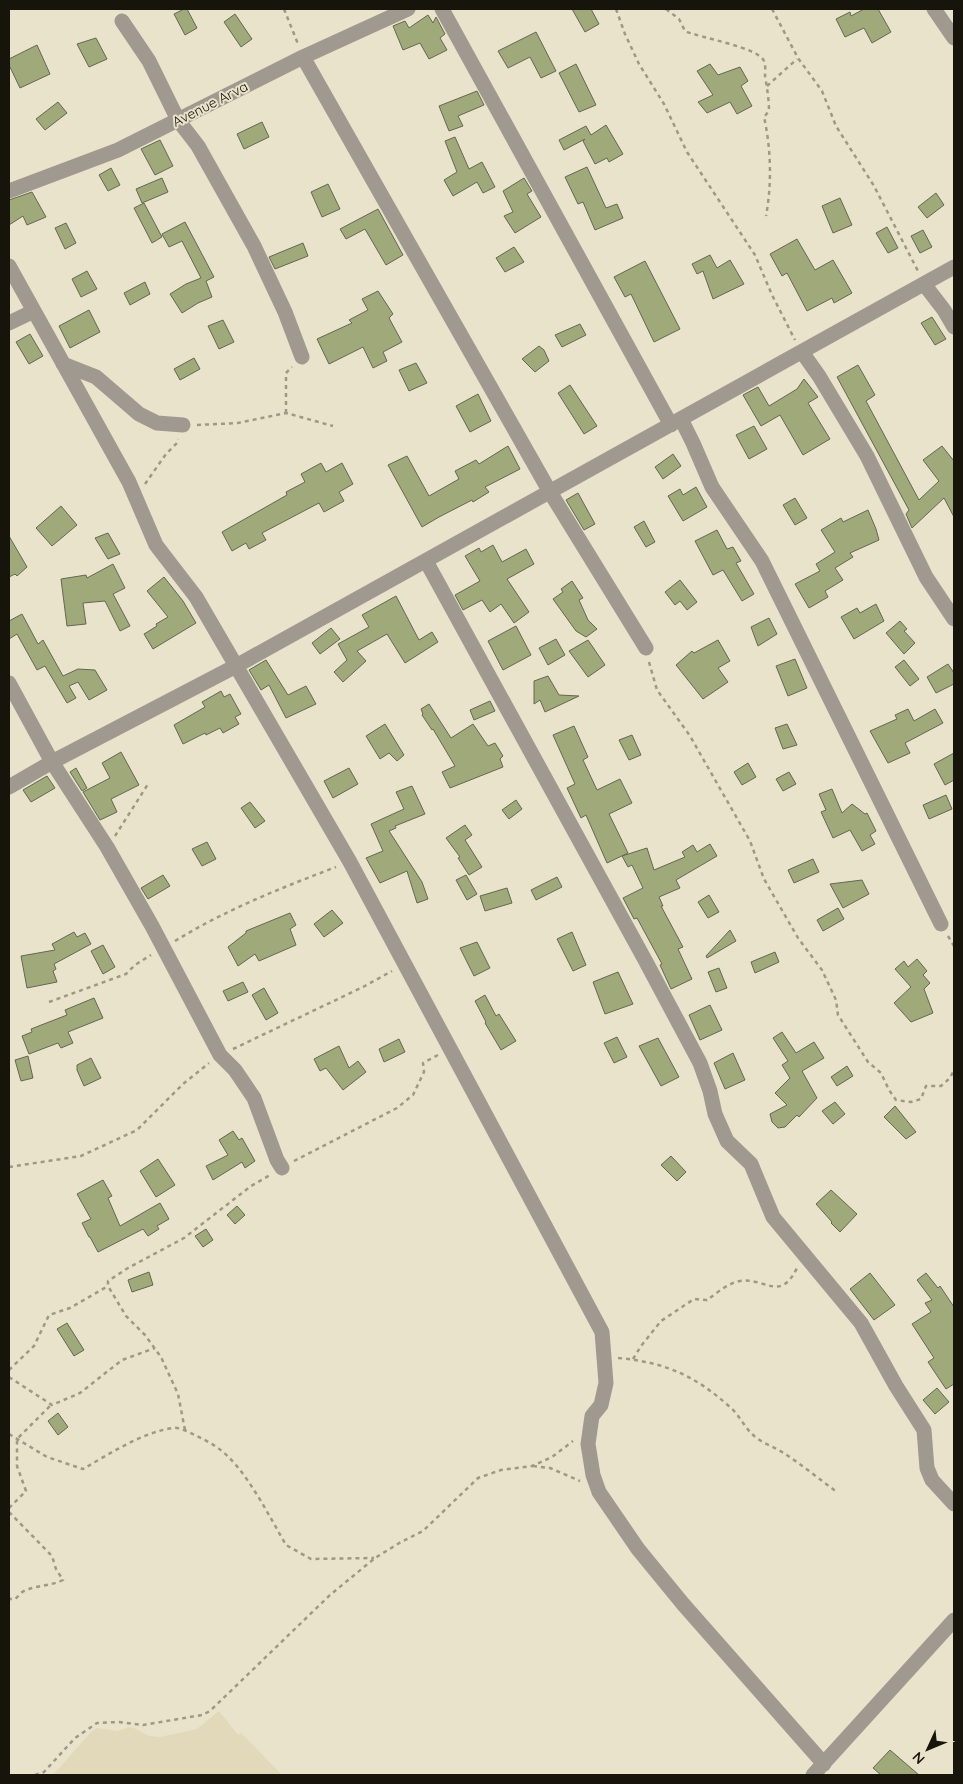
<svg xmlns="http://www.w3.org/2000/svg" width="963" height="1784" viewBox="0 0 963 1784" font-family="Quicksand,sans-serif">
<rect width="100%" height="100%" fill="#e9e3cb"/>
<!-- built -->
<path fill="#e1d9b9" d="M219 1711 238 1735 241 1733 282 1775H53L91 1732 97 1728 117 1731 129 1727 134 1728 149 1736 160 1737 197 1729Z"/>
<!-- building -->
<path fill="#a0a979" stroke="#646853" d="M184 9H187L197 28 185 35 174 14Z
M572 9H591L599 24 585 32Z
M864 9H878L891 32 872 43 864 28 845 37 836 19 850 12 851 16Z
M235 14 252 39 241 47 224 22Z
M428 15 433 23 436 17 445 34 440 38 447 50 429 59 420 43 403 50 393 26 405 21 409 28Z
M536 32 556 71 541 78 530 57 508 68 498 51Z
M96 38 107 59 89 67 77 44Z
M37 45 50 74 20 88 9 65V59Z
M576 64 596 105 579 112 559 73Z
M710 64 718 75 740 67 748 81 741 86 752 106 737 114 730 102 707 113 698 102 713 95 697 71Z
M477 91 484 105 458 116 463 126 449 131 439 106Z
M58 102 67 113 45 130 36 119Z
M262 122 269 137 244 149 237 134Z
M606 125 623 154 609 162 607 158 595 164 583 141 585 139 564 150 559 140 586 126 591 135Z
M455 137 469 169 482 162 495 187 483 193 477 182 453 196 444 180 457 172 445 141Z
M160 140 173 166 155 175 141 149Z
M587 167 606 208 617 204 623 218 595 230 583 202 578 204 565 177Z
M111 168 120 185 108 191 99 175Z
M162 178 168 192 142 203 136 189Z
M524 178 532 191 527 194 541 217 515 233 504 216 513 212 503 191Z
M328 184 340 209 322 217 311 192Z
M32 192 46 217 27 225 23 216 9 225V200Z
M936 193 944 205 927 218 918 207Z
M840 198 852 225 833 233 822 206Z
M144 203 162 237 152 243 134 208Z
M378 209 403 255 386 265 365 229 346 239 340 229Z
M185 222 214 277 206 281 212 297 198 303 182 313 170 294 186 284 201 278 182 241 169 247 162 234Z
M66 223 76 243 65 249 55 228Z
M887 227 898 248 888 253 876 233Z
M923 230 932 247 920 253 911 236Z
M797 239 815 270 833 260 852 293 834 303 832 298 807 311 787 273 782 276 770 254Z
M303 243 308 256 275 269 269 257Z
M514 247 524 262 505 272 496 258Z
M710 255 717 268 730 260 744 284 713 299 703 271 697 274 692 264Z
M645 261 680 329 654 342 631 294 625 297 614 277Z
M87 271 97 289 81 297 72 279Z
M145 282 150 294 130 305 124 293Z
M378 291 393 314 389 318 402 342 383 352 387 361 373 368 363 347 329 364 317 339 352 323 349 320 368 310 362 299Z
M89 310 100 332 70 348 59 326Z
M932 317 946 339 935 345 921 323Z
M223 320 234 342 219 349 208 326Z
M580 324 586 335 562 347 555 335Z
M30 334 43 356 29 364 16 342Z
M539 346 544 350 549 361 535 372 522 359Z
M194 358 200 369 180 380 174 369Z
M416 363 427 383 409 391 399 370Z
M858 365 875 395 866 401 919 500 939 481 923 460 942 446 954 461V517L944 498 912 528 906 514 909 510 837 377Z
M804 379 818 397 808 403 830 439 803 455 780 415 761 426 743 395 758 387 769 406 797 389Z
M570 385 597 426 584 434 558 393Z
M478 394 491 421 470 432 456 406Z
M754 426 767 449 749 459 736 435Z
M508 446 520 469 485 487 489 492 473 502 472 500 439 517 422 527 388 465 407 456 429 496 459 479 455 471 476 460 479 464Z
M673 454 681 466 663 479 655 467Z
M321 463 326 472 342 463 353 484 339 492 344 501 324 512 319 503 262 533 266 540 249 549 246 543 232 551 222 532 287 495 286 492 305 482 301 474Z
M696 487 707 507 683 521 668 496 680 489 683 495Z
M578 493 595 524 584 530 566 500Z
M795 498 807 518 795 525 783 505Z
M61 506 77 525 52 546 36 528Z
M868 510 876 529 879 540 850 553 853 557 835 568 843 580 825 591 828 597 809 608 795 584 820 571 816 564 835 552 821 530 841 518 843 522Z
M644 521 655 542 646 547 634 527Z
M717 530 727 549 733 547 741 561 736 563 754 594 742 601 723 570 713 575 695 541Z
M108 533 120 554 108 559 95 538Z
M9 536 27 567 17 576 15 574 9 577Z
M493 545 502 562 526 549 534 564 507 579 529 612 514 623 501 604 490 612 482 600 463 610 455 595 480 581 465 556 479 548 481 552Z
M113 564 125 588 113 594 130 626 120 631 105 601 83 603 86 624 67 626 61 579 86 575 87 578Z
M164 577 183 601 196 623 153 649 144 634 157 626 156 624 168 617 147 591Z
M680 580 697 602 687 610 680 601 675 605 665 592Z
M572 581 583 598 579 600 588 620 597 629 586 637 576 631 553 599 563 592 561 589Z
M396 596 419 640 432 632 438 642 405 663 387 634 357 651 366 661 343 682 334 672 347 660 338 644 369 627 362 615Z
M876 604 884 621 854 639 841 617 857 608 860 613Z
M22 614 38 644 43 640 63 676 78 669 95 670 107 690 89 700 78 682 69 686 76 698 67 703 45 666 37 670 17 634 9 639V621Z
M769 618 777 634 758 646 751 627Z
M900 621 907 629 904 631 915 643 904 654 886 633Z
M516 626 531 655 503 670 488 641Z
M331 628 340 639 320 654 312 643Z
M556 639 565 655 548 665 539 648Z
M588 640 605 665 588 677 569 651Z
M718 640 730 661 718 668 728 682 703 699 676 665 692 651 694 653Z
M795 659 807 688 788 696 776 666Z
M266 660 288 695 306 686 316 704 286 718 269 685 261 690 249 670Z
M904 660 919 679 910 686 895 667Z
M948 664 954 673V684L936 693 927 677Z
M548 676 559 695 579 696 545 712 540 700 534 704V681Z
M221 691 224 697 230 694 241 714 235 717 239 724 223 733 220 728 206 735 205 733 183 744 174 725 205 707 202 702Z
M490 701 495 711 474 720 470 710Z
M429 704 451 738 473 724 488 746 495 743 503 756 500 759 503 767 450 788 442 772 455 766 433 729 432 730 422 715 423 714 421 709Z
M908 709 914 721 935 709 943 723 905 743 910 753 888 763 870 731 897 719 895 715Z
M385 724 404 755 397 761 389 753 380 759 366 736Z
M787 724 797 745 783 749 775 728Z
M574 726 588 757 583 760 597 790 620 779 632 803 609 814 628 853 607 863 586 815 581 818 567 788 575 784 553 735Z
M632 735 641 755 629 760 619 740Z
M121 752 139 785 111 799 117 812 100 820 83 792 110 778 102 763Z
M954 753V780L945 785 934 764Z
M748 763 756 777 742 785 734 772Z
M76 768 87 788 82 791 70 772Z
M349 768 358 784 333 798 324 781Z
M789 772 796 784 783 791 776 779Z
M47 776 55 788 31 802 23 790Z
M412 786 425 814 395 826 396 828 389 831 422 882 428 899 417 903 407 871 380 883 366 858 383 851 371 824 404 809 396 792Z
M832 789 842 813 852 804 865 814 867 813 876 831 870 835 875 844 862 851 850 830 833 838 821 812 826 810 819 794Z
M946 795 952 809 929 819 923 805Z
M516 800 522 809 509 819 502 810Z
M250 802 265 821 255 828 241 808Z
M465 825 472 835 465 840 482 867 469 875 458 858 460 857 446 838Z
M207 842 216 859 202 866 192 849Z
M710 844 717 856 676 880 680 888 659 897 663 906H661L683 947 678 949 692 979 671 989 660 965 662 964 637 918 634 919 623 898 643 888 632 865 628 867 622 856 647 848 654 870 685 857 682 852 693 845 697 852Z
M813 859 819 872 794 883 788 870Z
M163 875 170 886 148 899 141 888Z
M466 875 477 894 467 900 456 880Z
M557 877 562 887 536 900 531 890Z
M862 880 869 894 843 908 830 884Z
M507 888 512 903 485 911 480 896Z
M709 895 719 912 708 918 698 902Z
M838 908 844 919 823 931 817 920Z
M332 910 343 923 324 937 314 924Z
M290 913 296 925 290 929 296 945 259 961 255 954 238 966 228 947 246 933V931Z
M730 930 736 941 707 958 706 956Z
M74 932 77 937 85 933 91 944 54 964 56 969 53 971 57 982 27 988 21 956 55 950 52 944Z
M572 932 586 965 573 971 557 939Z
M477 942 490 968 474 976 460 948Z
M103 945 115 967 103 974 91 951Z
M775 952 779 962 755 973 751 962Z
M917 959 927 971 923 975 930 983 924 989 933 1013 911 1022 894 1003 911 987 895 969 904 961 908 967Z
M719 968 727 988 716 992 708 972Z
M618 972 633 1004 605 1014 593 982Z
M243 982 248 992 228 1001 223 991Z
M264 988 278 1013 266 1020 252 995Z
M485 995 496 1016 499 1014 516 1041 501 1050 485 1023 486 1022 475 1001Z
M94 998 103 1018 68 1032 73 1043 61 1048 58 1043 29 1054 22 1036 32 1032 31 1029 67 1015 65 1010Z
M710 1005 722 1030 700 1040 689 1015Z
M782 1032 796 1053 814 1042 824 1058 802 1071 817 1098 799 1117 797 1115 785 1127 778 1128 772 1122 770 1114 787 1105 775 1093 790 1078 782 1065 788 1061 773 1038Z
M617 1037 627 1057 614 1063 604 1043Z
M658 1038 679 1077 661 1086 639 1046Z
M399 1039 405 1052 384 1062 379 1049Z
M339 1046 349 1068 358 1061 366 1072 343 1090 326 1068 320 1071 314 1059Z
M733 1053 745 1080 725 1089 714 1063Z
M28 1056 33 1078 21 1081 15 1060Z
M91 1058 101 1078 84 1086 77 1070V1065Z
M847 1066 853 1076 837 1086 831 1077Z
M835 1102 845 1114 833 1124 822 1111Z
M895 1106 916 1132 906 1139 884 1117Z
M233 1131 239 1140 242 1138 255 1161 245 1168 242 1162 213 1180 206 1166 228 1155 219 1140Z
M671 1156 686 1172 677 1181 661 1165Z
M158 1159 175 1185 156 1197 140 1171Z
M103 1180 112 1196 108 1198 120 1226 160 1203 169 1219 157 1226 159 1229 148 1236 143 1229 98 1252 90 1237H89L82 1223 91 1219 77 1194Z
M831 1190 857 1214 840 1232 831 1223 832 1222 816 1204Z
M237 1206 245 1215 235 1224 227 1215Z
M206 1229 213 1240 203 1247 195 1236Z
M149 1272 153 1285 132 1292 128 1280Z
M870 1273 895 1305 874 1320 850 1289Z
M926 1273 938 1288 940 1286 954 1307V1384L946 1389 928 1362 934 1358 912 1324 931 1312 925 1303 932 1300 917 1280Z
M67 1323 84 1350 74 1356 57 1329Z
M937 1388 949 1402 935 1414 923 1400Z
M58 1413 68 1427 58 1435 48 1421Z
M890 1750 919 1775H881L873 1768Z"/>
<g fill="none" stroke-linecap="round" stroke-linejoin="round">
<!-- path -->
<path stroke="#9e9987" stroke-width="2.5" stroke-dasharray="4 4" stroke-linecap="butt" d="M284 9 298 44
M616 9 625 34 639 64 664 104 687 152 755 255 772 295 795 340
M666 9 679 19 685 31C700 38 758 47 764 61 766 65 765 72 765 76 767 88 769 99 769 111L764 117C771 148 772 184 766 216
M772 9 798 58 822 91 836 126 874 186 918 271
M767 86 797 59
M286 413V373L292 367
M197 425 238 423 286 413 333 426
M145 484 166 454 177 443 178 439
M649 662 657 690 690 736 750 841 764 879 798 938 822 970 836 1000 838 1015 868 1062 881 1073 889 1090 896 1100 911 1102 921 1099 926 1086H941L950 1078 954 1070
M115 836 148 784
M948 936 954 946
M175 941C225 910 281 888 336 867
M49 1002 126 974 135 965 151 955
M233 1049 363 987 392 971
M294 1161 397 1108 413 1095 424 1072 423 1063 438 1055
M9 1167 81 1156 137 1130 183 1084 209 1063
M618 1358C665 1362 696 1376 731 1408 741 1417 746 1431 758 1439 765 1444 774 1447 782 1452 801 1464 819 1479 837 1492
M633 1359 641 1346 661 1321 694 1299 707 1300C717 1293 728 1283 740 1281 765 1277 780 1303 797 1268
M9 1370 34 1346 49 1315 70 1308 108 1286
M9 1377 52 1405 80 1393 122 1360 155 1348
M185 1430 178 1394 161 1357 145 1335 126 1316 108 1286V1281L128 1268 184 1238 251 1186 270 1175
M9 1434 47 1457 83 1469C109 1454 143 1432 173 1428 180 1427 188 1432 195 1435 203 1439 211 1443 218 1448 245 1467 269 1516 286 1545L311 1559 374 1558
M533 1466 550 1468 580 1481
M9 1508 26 1491 17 1466V1439L51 1405
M9 1512 52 1556 56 1569 63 1580C51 1586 37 1585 24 1591 21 1592 18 1597 15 1599H9
M35 1775 44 1772 75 1738 97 1723 119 1722 143 1725 202 1715 210 1711 330 1595 375 1558 401 1542 423 1531 478 1478 501 1470 532 1466 552 1457 573 1441"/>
<!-- minor -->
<path stroke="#a09990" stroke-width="15" d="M442 9 671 425
M934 9 954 38
M122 21 149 61 178 120 198 146 254 246 285 312 302 357
M303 57 550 492 646 648
M9 191 118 150 303 57 408 9
M9 266 129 482 156 545 196 597 350 862 602 1332 606 1383 601 1405 592 1416 588 1444 593 1475 599 1492 638 1549 683 1604 824 1764
M924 284 944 310 954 327
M9 323 34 311
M802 352 819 376 867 456 926 577 954 619
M63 364 96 377 139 414 157 423 183 425
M681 419 693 443 712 487 762 561 941 924
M426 561 645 960 700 1063 710 1091 715 1114 727 1141 751 1164 773 1217 861 1323 896 1386 924 1430 927 1468 932 1480 954 1504
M9 683 52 762 107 847 152 926 220 1055 235 1070 254 1098 277 1160 282 1168
M9 787 52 762 236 666 954 267
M813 1775 954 1620"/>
</g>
<g text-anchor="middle" stroke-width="4" stroke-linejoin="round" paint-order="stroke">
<!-- street labels -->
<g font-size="14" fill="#16140b" stroke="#e9e3cb">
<text transform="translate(210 104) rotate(-27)" y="5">Avenue Arva</text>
</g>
</g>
<!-- border -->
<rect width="963" height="1784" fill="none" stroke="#16140b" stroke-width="20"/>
<!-- north arrow -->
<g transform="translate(928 1749) rotate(226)" stroke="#e9e3cb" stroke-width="4" paint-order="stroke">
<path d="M0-4L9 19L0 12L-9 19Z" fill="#16140b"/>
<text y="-8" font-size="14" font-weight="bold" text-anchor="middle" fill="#16140b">N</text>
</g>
</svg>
